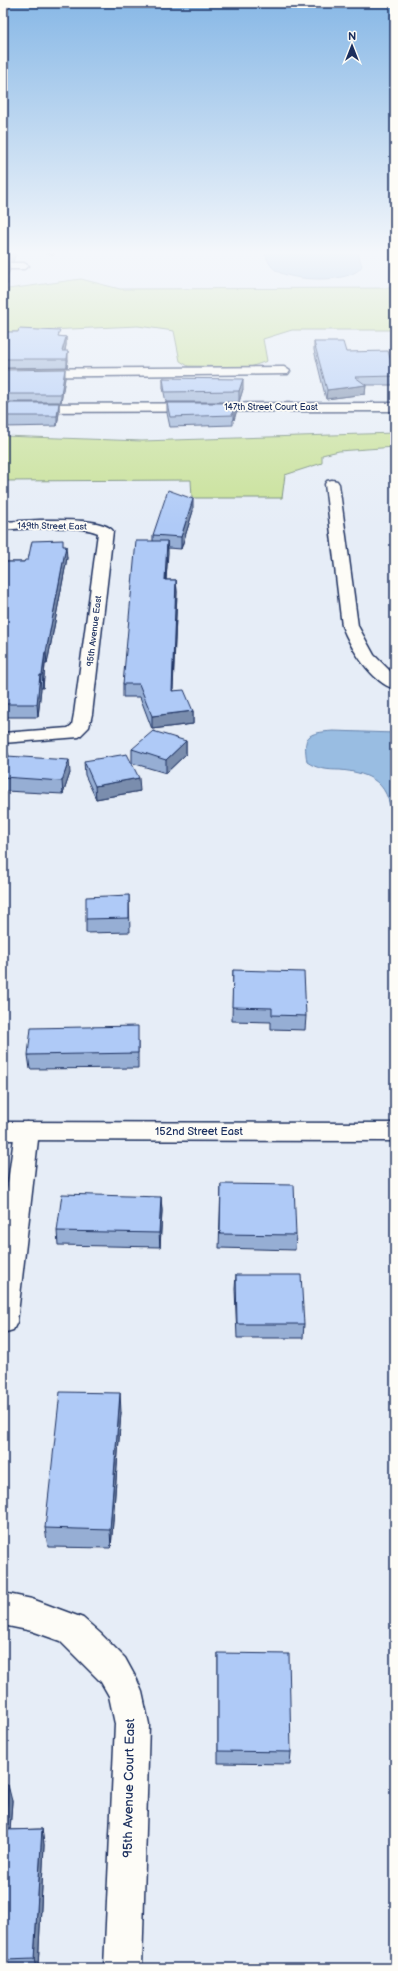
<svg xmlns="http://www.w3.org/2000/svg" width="398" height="1971" viewBox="0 0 398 1971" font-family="'Balsamiq Sans',sans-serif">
<rect width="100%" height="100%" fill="#e6edf7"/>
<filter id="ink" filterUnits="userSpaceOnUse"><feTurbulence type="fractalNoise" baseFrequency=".025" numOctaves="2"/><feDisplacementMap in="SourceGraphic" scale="8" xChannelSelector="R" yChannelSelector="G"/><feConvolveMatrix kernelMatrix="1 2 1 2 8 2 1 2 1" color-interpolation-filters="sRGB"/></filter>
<g filter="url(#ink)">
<!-- green -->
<path fill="#c8e197" stroke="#72887a" d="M81 279 120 289 395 288V330H292L263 339 267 361 250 367 188 366 180 361 174 331 138 326 3 332V294L8 289Z
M395 433V447L339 451 322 455V463L285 475 282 498H192L191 480 3 481V436L142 441Z"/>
<!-- water -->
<path fill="#99bde2" stroke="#6784ad" d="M264 250H357L362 266C352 284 292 281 277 271 270 267 266 258 264 250Z
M333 731 395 733V849C390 804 395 775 340 770 328 770 317 769 307 762 303 736 306 733 333 731Z"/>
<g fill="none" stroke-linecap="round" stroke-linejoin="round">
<defs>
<path id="minor" d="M3 263H24L29 266 24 269H3Z
M284 367 290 371 288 374 3 377V369Z
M395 403V411L3 412V404Z
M332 480 337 481 339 484 358 626 374 655 395 676V689C372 683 350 647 342 626L325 484 327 481Z
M40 520C56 520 104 518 113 531L92 714 89 727 79 737 3 743V733L68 728 72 725 74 714 98 533C78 524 26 528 3 530V522Z
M27 1122 36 1125 39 1131 17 1322 13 1330 3 1333V1219L15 1131 18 1125Z
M3 1593 32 1599 83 1618 100 1633 125 1658 137 1680 142 1692 149 1724 142 1968H104L115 1724 109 1696 101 1682 60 1641 32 1631 3 1625Z"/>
<path id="secondary" d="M3 1122 395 1123V1141L3 1140Z"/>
</defs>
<!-- minor casing -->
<use href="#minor" stroke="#1b2f5e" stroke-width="3"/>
<!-- secondary casing -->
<use href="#secondary" stroke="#1b2f5e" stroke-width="3"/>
<!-- minor -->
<use href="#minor" fill="#fdfcf7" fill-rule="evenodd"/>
<!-- secondary -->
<use href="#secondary" fill="#fdfcf7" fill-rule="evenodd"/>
</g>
<!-- wall -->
<path fill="#96aed4" stroke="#1b2f5e" d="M3 250 13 262 5 263 10 270 7 277 8 284H3Z
M35 250H54L53 255Z
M3 332 66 337V345L65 351 68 360 67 367 3 368Z
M314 342 346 352 395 375V385H366L365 394 326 399 314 350Z
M3 370 65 378 61 402H4V391H3Z
M163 378 243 389 239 402H166L163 388Z
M3 403H59V413L57 426 3 427Z
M167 403H236V413L234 420H233V425L170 427 167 413Z
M193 511 181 549 168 548 166 580H176L177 592 173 691 193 711V724L152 729 140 697H123V684L153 541V535Z
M64 546 67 558 47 664H45L43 688H41L38 717H3V562H24Z
M186 741V754L166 773 132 763V749Z
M3 753H8L9 757 70 773 63 794 5 791 4 792H3Z
M84 761 140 791 96 799 85 775Z
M129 895 130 932 86 933V919Z
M233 970 306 1016 305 1030 271 1029V1022L232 1021Z
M138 1040V1068L30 1069 28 1055Z
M221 1184 296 1235 295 1250 219 1248Z
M161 1197 162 1211 160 1247 58 1245 57 1231Z
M236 1275 304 1324 303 1338H237L235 1289Z
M121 1412 111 1548 48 1547 45 1528Z
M218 1653 291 1752 290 1764 218 1763Z
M3 1785 12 1801 10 1830 42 1829 44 1845 38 1968H3Z"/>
<!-- shaded-wall -->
<path fill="#7a8dad" stroke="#1b2f5e" d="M14 250H17L13 262 3 263V255Z
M9 263 10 270 7 277 6 270Z
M66 337V345L63 359 62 351Z
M68 351V360L67 367V359Z
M65 369V378L61 402V394Z
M243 379V389L239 402V391Z
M366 385 365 394 326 399 327 390Z
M59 403V413L57 426V416Z
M236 403V413L234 420V410Z
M193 499V511L181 549V537Z
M167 541 168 553 165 592V580Z
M66 546 67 558 47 664 46 652Z
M176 580 177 592 172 704V691Z
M45 652V664L43 688 42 675Z
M40 675 41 688 38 717 37 704Z
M193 711V724L152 729V716Z
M186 741V754L166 773V760Z
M69 760 70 773 63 794 62 781Z
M3 777 5 791 4 792 3 779Z
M139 778 140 791 96 799 95 786Z
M161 1197 162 1211 160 1247 159 1233Z
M120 1393 121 1412 111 1548 110 1530Z
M8 1785 12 1801 9 1846 5 1830Z
M42 1829 44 1845 38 1968H36L34 1959Z
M6 1960 8 1968H5Z"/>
<!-- building -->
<path fill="#afcaf7" stroke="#1b2f5e" d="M3 250H14L13 254 3 255Z
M3 262 9 263 6 270 7 276H3Z
M19 329 60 331 58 336 66 337 62 351H68L67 359H3V332H18Z
M314 342H343L346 352 388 351 395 376 355 377 366 385 327 390Z
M65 369 61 394H4L6 382H3V370Z
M163 378 243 379 239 391 165 392Z
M3 403H59L57 416H3Z
M167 403H236L234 410H232L233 415 170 417Z
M168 490 193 499 181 537 153 535Z
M63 540V546H66L46 652H45L42 675H40L37 704H3V562H24L25 560H28L32 541Z
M136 541H167L165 580H176L172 691 184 690 193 711 152 716 139 684H123Z
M153 731 186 741 166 760 132 749Z
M3 753H8L7 756 69 760 62 781 3 777V778Z
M127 754 139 778 95 786 84 761Z
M129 895V918L86 919V897Z
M233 970 304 972 306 1016 272 1015V1008L232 1007Z
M138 1026V1053L28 1055 31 1028Z
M221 1184 294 1185 296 1235 220 1234Z
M62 1194 161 1197 159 1233 57 1231Z
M236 1275H301L304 1324H237Z
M60 1392 120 1393 110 1530 45 1528Z
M218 1653 289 1654 291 1752 218 1751Z
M3 1785H8L5 1830 42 1829 34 1959 6 1960 5 1968H3Z"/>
</g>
<!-- sky -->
<linearGradient id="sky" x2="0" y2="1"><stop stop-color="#88b8e6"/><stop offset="0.48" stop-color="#f4f7fb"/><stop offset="1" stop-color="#f4f7fb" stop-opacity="0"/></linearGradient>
<rect width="398" height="526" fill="url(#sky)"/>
<g text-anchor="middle" stroke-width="3.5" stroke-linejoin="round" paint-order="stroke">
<!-- far-street labels -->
<g font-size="9" fill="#1b2f5e" stroke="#fdfcf7">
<text x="271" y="410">147th Street Court East</text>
<text transform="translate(52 526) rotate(1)" y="3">149th Street East</text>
<text transform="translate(94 631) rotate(-83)" y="3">95th Avenue East</text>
</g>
<!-- street labels -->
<g font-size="11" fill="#1b2f5e" stroke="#fdfcf7">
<text x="199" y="1135">152nd Street East</text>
</g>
<!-- near-street labels -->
<g font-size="13" fill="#1b2f5e" stroke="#fdfcf7">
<text transform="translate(128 1788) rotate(-89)" y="5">95th Avenue Court East</text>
</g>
</g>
<!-- margin -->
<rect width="398" height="1971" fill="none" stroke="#fdfcf7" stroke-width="16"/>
<rect x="8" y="8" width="382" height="1955" fill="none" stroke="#1b2f5e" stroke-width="1.5" filter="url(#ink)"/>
<!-- north arrow -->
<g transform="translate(352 46)" stroke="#fdfcf7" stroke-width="3" paint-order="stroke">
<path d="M0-3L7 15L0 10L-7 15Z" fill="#1b2f5e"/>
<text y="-6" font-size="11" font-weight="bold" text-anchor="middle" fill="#1b2f5e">N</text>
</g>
</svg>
